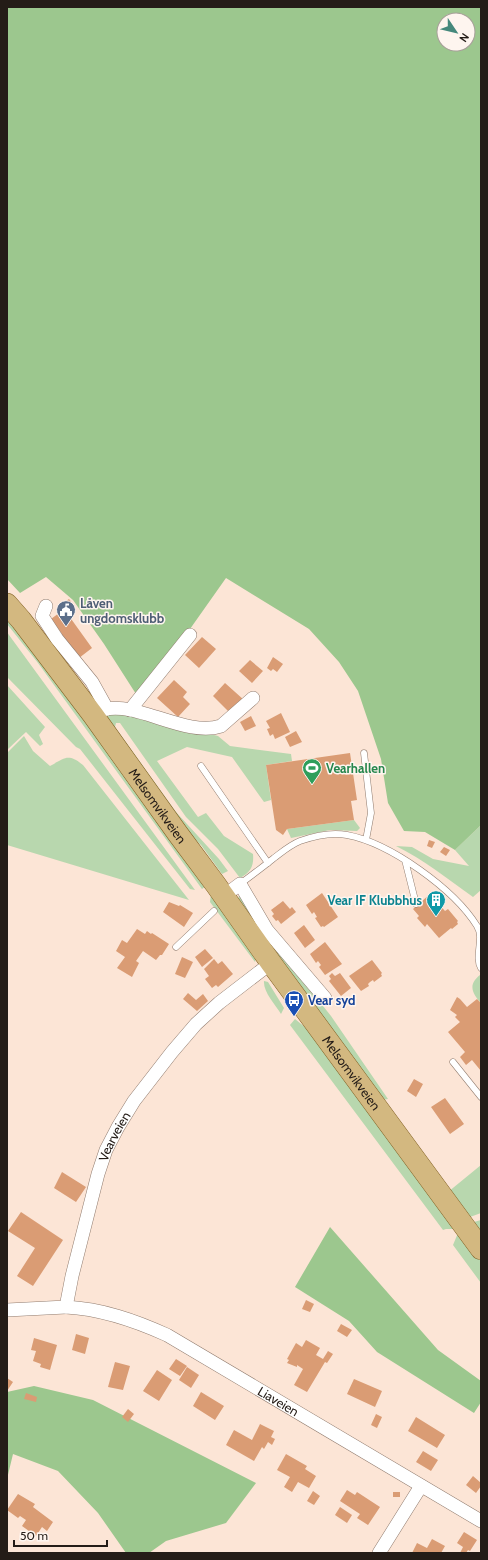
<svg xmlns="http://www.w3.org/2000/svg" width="488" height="1560" viewBox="0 0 488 1560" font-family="Cabin,sans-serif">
<rect width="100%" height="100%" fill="#fce5d6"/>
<!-- green -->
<path fill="#b8d7ae" d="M7 615 206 886 202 889 38 663 7 624Z
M7 632 9 635 195 890 190 889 80 749 76 747 7 677Z
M7 685 45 727 39 735 43 744 40 746 26 732 7 750Z
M111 712 140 717 218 736 230 746 291 754 292 761 266 765 271 800 264 802 232 757 187 747 157 761 198 817 206 813 224 836 253 854C254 866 251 872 240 878L218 849 186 817 120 723H116L115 727 176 812 219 859 228 871 222 874 201 845 186 831 104 720Z
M24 736 33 751 50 766C65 758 68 753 83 765L189 900 7 845V753Z
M354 820 360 828 357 831 330 830 291 838 287 829Z
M481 825V890L473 897C448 879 424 860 396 846L412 847 433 859 469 866 455 850Z
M211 894 256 957 255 962 210 902Z
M240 895 272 942 331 1016 388 1099 382 1100 237 903 239 896Z
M480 975 481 977V1003C473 994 467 985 480 975Z
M264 981 268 982 284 1008 281 1014C275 1004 263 992 264 981Z
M295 1019 317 1037 481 1261V1283L453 1245 458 1233 455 1229H446L443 1230 290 1025Z
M481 1165V1213L470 1217 474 1222 481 1220V1238L448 1192Z"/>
<!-- forest -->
<path fill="#9cc78e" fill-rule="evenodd" d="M7 7H481V825L455 850 425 832 404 831 388 803 381 759 358 691 339 662 309 629 226 578 178 646 136 694 104 644 73 600 46 577 20 593 7 579ZM444 20H468V44H444Z
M330 1227 438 1350 481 1381V1402L474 1413 377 1352 349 1321 295 1287Z
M34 1386 93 1400 256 1483 226 1523 166 1541 149 1553H126L98 1513 58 1471 13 1454 7 1479V1392Z"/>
<!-- building -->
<path fill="#da9c74" d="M69 599 72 603 64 609 92 648 79 658 59 637 62 634 51 619 63 610 59 606Z
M202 637 216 649 199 668 185 655Z
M273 657 283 664 277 672 273 669 271 671 267 668Z
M250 660 263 671 252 683 239 671Z
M174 680 187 692 183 697 190 704 178 717 157 698Z
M225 683 244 700 231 714 213 696Z
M281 713 290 732 275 739 273 734 270 736 267 729 270 728 266 721Z
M251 716 256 726 245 731 240 722Z
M296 731 302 742 290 747 285 737Z
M350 753 357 800 351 801 354 820 287 829 283 835 276 830 266 765Z
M429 840 435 842 432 848 427 846Z
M444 847 450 850 446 856 440 852Z
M322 893 338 917 324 927 323 926 321 927 315 918 317 917 314 912 312 914 306 905Z
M430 894 445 911 448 909 458 921 457 922 458 924 452 929 451 928 439 938 427 924 425 927 417 918 419 916 413 909Z
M283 901 290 909 292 907 296 912 281 924 278 920 276 921 272 916 274 914 271 910Z
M169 902 179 906 180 905 193 913 184 927 163 912Z
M304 925 315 940 305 948 294 933Z
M137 929 145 934 147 931 151 934 152 933 169 944 162 955H160L156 960 143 951 136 961 139 963 132 977 117 968 125 957 116 951 122 940 127 943Z
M325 942 342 964 325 975 319 967 321 965 318 961 316 963 310 954Z
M205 949 213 958 202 967 195 957Z
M182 957 193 962 185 978 175 974Z
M214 959 218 964 222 961 233 974 218 987 216 985 212 988 205 979 209 976 204 969Z
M372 960 382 973 381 974 382 976 374 982 373 980 370 982 368 984 369 986 361 991 349 976Z
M332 973 335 976 340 973 351 988 341 996 329 981 331 979 329 976Z
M188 993 196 1000 203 994 208 1001 197 1011 183 999Z
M457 997 460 999 467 1007 477 999 481 1003V1071L472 1060 466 1065 460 1057 465 1052 448 1032 460 1022 455 1017 457 1015 450 1010Z
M414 1079 423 1084 416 1097 407 1091Z
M445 1098 464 1124 450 1134 431 1107Z
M62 1172 86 1187 76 1202 54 1188Z
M21 1212 63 1240 33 1286 17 1276 35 1248 8 1231Z
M306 1300 314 1304 310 1312 302 1309Z
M341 1324 352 1330 347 1337 337 1331Z
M76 1334 89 1338 85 1354 72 1350Z
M34 1338 57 1345 50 1370 40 1367 41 1364 33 1361 36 1351 31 1350Z
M306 1340 320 1348 316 1355 323 1359 328 1351 333 1354 327 1363 325 1362 307 1392 294 1385 303 1369 297 1365V1367L287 1363 289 1360 287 1359 296 1343 302 1347Z
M176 1359 187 1366 180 1376 169 1369Z
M115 1362 130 1366 123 1390 108 1387Z
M187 1367 199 1375 191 1388 179 1380Z
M157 1370 172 1380 159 1401 143 1391Z
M7 1378 13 1382 7 1391Z
M354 1379 382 1391 375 1407 347 1394Z
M201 1392 224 1406 215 1420 193 1406Z
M26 1393 37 1397 36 1402 24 1399Z
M128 1409 134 1414 128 1422 122 1417Z
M376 1414 382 1417 377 1428 371 1425Z
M416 1417 445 1435 437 1448 408 1431Z
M260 1424 274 1431 271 1437 275 1439 272 1445 268 1442 264 1449 262 1447 254 1461 226 1445 234 1430 252 1440Z
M423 1451 438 1460 431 1471 416 1462Z
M286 1454 307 1466 305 1469 316 1476 309 1488 298 1482 292 1492 284 1487 290 1477 277 1470Z
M473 1476 481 1483V1486L476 1493 466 1485Z
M347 1490 355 1495 357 1492 380 1507 368 1525 357 1518 360 1514 340 1501Z
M313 1491 320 1496 314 1505 307 1501Z
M393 1492H400V1497H393Z
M18 1494 35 1504 33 1507 53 1522 47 1531 42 1527 36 1536 22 1526 26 1520 20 1516 18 1518 7 1510Z
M340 1507 352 1515 347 1523 335 1515Z
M464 1532 477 1540 470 1551 468 1550 466 1553H460L463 1547 457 1543Z
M432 1539 445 1546 441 1553H412L417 1543 427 1548Z"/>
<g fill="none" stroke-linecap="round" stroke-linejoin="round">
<defs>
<path id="lane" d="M364 753 371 813 366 840
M201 766 268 863
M405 860 416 904
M240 884C252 875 263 867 274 858 282 852 290 845 300 841 314 836 332 832 347 835 390 843 454 889 477 926 485 938 474 956 481 968
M176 947 214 911
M453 1062 481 1097"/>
<g id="street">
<path d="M46 606 42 616 57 639 92 682 107 709"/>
<path d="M130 710 190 635"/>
<path d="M93 715C124 691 182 739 221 726L253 698"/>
<path d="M224 896 240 884 267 930 325 998"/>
<path id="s1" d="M66 1307C102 1309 134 1320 167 1335L481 1521"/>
<path id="s2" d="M7 1310 66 1307 72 1276 98 1174 106 1150 118 1127 134 1101 172 1052 196 1024 219 1003 271 963"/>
<path d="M379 1553 421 1486"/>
</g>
<g id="primary">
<path id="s3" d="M7 604 21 620 93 715 178 834 216 885 271 963 481 1249"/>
</g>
</defs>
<!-- lane casing -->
<use href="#lane" stroke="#917c6f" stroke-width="7"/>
<!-- street casing -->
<use href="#street" stroke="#917c6f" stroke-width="14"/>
<!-- primary casing -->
<use href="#primary" stroke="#836225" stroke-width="22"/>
<!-- lane -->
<use href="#lane" stroke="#fff" stroke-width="6"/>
<!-- street -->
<use href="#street" stroke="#fff" stroke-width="13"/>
<!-- primary -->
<use href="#primary" stroke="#d3b880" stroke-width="21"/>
</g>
<!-- icons -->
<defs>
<symbol id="civic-pin" viewBox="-11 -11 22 30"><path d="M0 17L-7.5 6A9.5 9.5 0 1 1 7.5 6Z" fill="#5c6f8a" stroke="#fef5ef"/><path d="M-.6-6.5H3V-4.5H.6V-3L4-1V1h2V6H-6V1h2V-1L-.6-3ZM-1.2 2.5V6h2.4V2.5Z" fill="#fff"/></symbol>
<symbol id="stadium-pin" viewBox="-11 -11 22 30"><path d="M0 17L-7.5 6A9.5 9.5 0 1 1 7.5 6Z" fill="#2e9e5b" stroke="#fef5ef"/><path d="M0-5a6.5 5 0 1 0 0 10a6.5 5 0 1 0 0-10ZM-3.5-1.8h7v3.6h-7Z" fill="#fff"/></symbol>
<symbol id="building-pin" viewBox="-11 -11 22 30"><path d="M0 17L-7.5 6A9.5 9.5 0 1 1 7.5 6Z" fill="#0f9aa8" stroke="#fef5ef"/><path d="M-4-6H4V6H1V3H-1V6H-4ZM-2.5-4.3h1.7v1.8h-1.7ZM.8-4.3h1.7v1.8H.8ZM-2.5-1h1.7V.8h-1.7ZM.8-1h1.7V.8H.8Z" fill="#fff"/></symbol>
<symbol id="bus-pin" viewBox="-11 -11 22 30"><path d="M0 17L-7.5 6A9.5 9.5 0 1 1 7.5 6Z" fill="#1a4fb4" stroke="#fef5ef"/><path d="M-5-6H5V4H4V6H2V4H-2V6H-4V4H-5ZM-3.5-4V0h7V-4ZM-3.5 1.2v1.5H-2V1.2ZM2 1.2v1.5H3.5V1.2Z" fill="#fff"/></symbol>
</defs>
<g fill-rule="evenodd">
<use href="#civic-pin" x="55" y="599" width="22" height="30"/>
<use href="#stadium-pin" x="301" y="757" width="22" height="30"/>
<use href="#building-pin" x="425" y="889" width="22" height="30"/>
<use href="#bus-pin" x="283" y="989" width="22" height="30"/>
</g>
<g text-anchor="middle" stroke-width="3" stroke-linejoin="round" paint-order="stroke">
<!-- service labels -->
<g font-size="13" font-weight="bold" fill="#4e5e75" stroke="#fef5ef" text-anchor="start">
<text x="80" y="608">Låven<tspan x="80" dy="15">ungdomsklubb</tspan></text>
</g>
<!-- leisure labels -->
<g font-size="13" font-weight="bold" fill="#27864d" stroke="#fef5ef" text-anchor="start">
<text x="326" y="773">Vearhallen</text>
</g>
<!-- street labels -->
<g font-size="13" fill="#241c17" stroke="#fef5ef">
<text dy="5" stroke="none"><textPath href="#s3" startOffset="252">Melsomvikveien</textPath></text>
<text dy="5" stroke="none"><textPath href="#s3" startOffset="582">Melsomvikveien</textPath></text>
<text dy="5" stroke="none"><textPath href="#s2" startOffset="237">Vearveien</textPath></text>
<text dy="5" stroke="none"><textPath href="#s1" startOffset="235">Liaveien</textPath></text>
</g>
<!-- culture labels -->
<g font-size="13" font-weight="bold" fill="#0d838f" stroke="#fef5ef" text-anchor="end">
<text x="422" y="905">Vear IF Klubbhus</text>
</g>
<!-- transit labels -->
<g font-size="13" font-weight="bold" fill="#164399" stroke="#fef5ef" text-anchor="start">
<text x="308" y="1005">Vear syd</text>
</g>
</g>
<!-- border -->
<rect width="488" height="1560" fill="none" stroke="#241c17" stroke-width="16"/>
<!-- north arrow -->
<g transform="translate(456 32) rotate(125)"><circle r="19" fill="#fef5ef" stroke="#a79e99"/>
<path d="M0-3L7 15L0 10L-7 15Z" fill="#45887c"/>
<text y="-6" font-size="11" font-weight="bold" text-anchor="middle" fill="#241c17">N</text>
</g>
<!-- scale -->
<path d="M14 1540v6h93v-6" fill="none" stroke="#241c17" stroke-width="2"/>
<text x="20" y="1540" font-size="12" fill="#241c17" stroke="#fef5ef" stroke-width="3" paint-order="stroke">50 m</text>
</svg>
